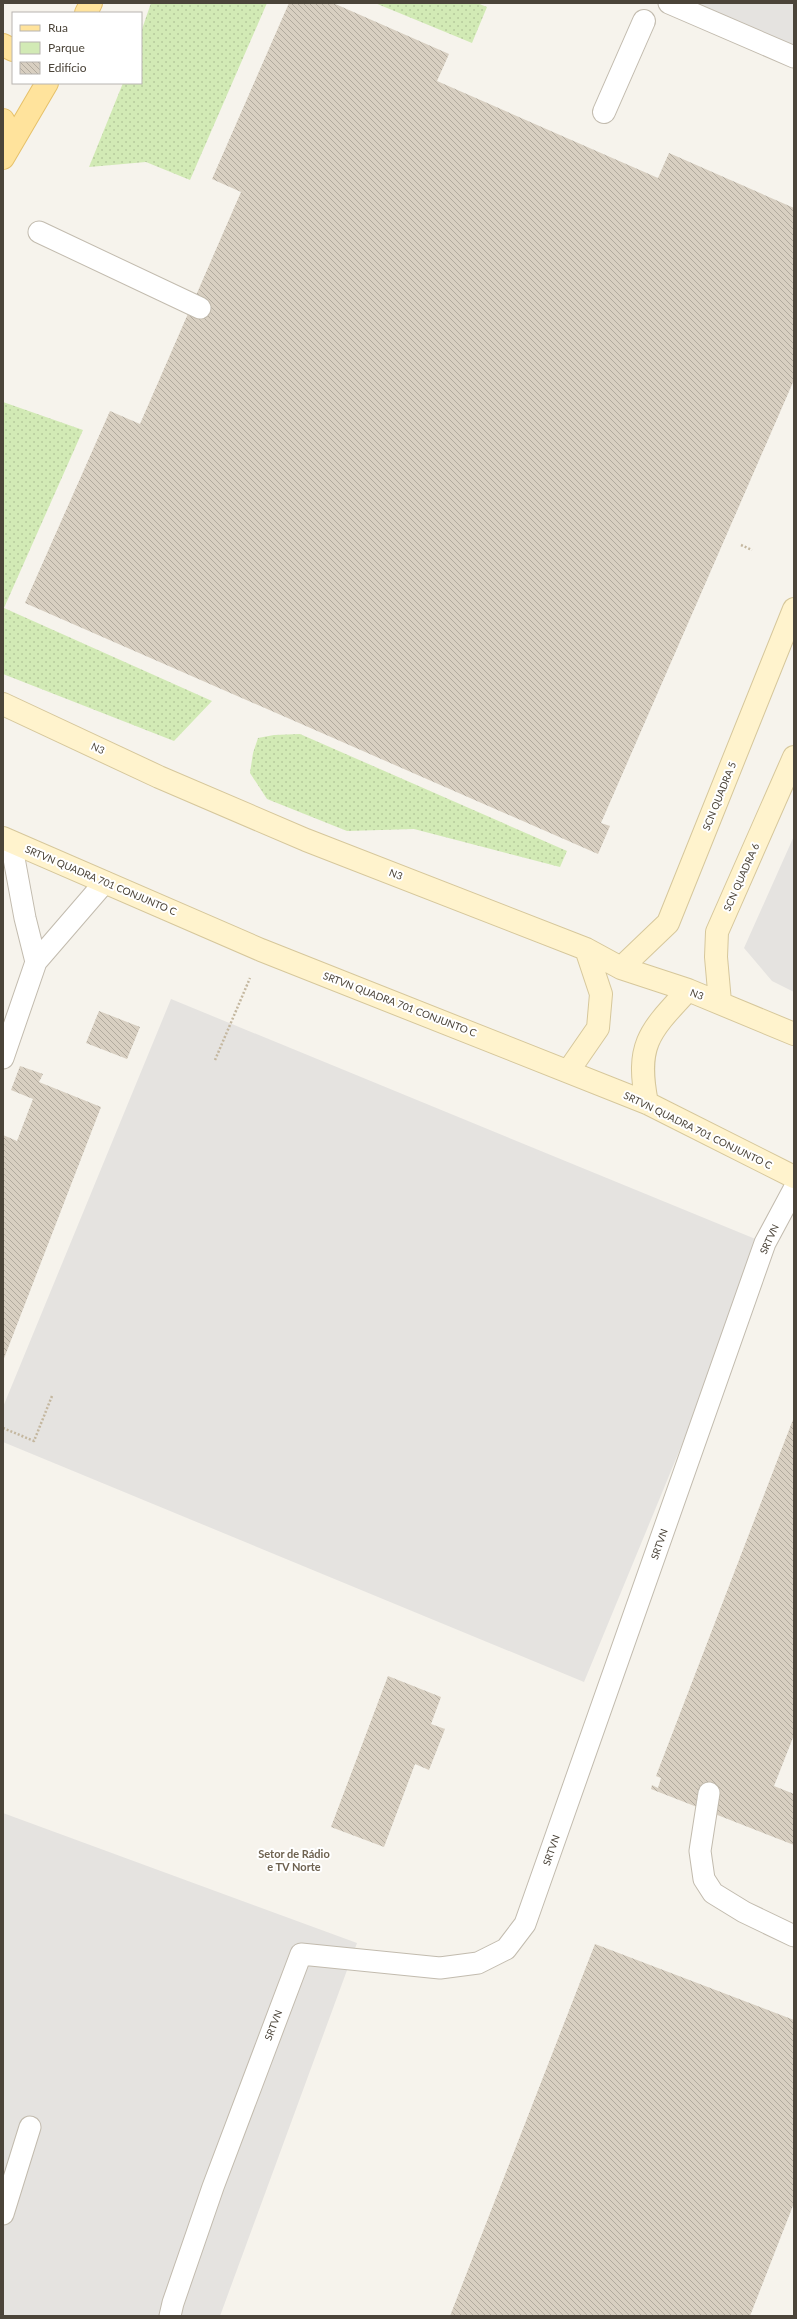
<svg xmlns="http://www.w3.org/2000/svg" width="797" height="2319" viewBox="0 0 797 2319" font-family="Lato,sans-serif">
<defs>
<pattern id="green-dots" width="8" height="8" patternUnits="userSpaceOnUse"><rect width="8" height="8" fill="#d2eab5"/><path d="M2 2h.1M6 6h.1" fill="none" stroke="#b6ca9c" stroke-width="1.8" stroke-linecap="round"/></pattern>
<pattern id="building-back-hatch" width="6" height="6" patternUnits="userSpaceOnUse"><rect width="6" height="6" fill="#d8cfc1"/><path d="M-1 5l2 2M0 0l6 6M5-1l2 2" fill="none" stroke="#b1aa9e"/></pattern>
</defs>
<rect width="100%" height="100%" fill="#f6f3ec"/>
<!-- green -->
<path fill="url(#green-dots)" d="M151 3H267L190 180 146 162 89 167 123 83H141V32Z
M375 3H477L487 7 472 43Z
M3 402 83 430 4 608 212 701 174 741 3 674Z
M300 734 567 851 560 867 414 829 347 831 267 799 250 773 253 753 258 738 274 735Z"/>
<!-- parking -->
<path fill="#e5e3e0" d="M679 3H794V52Z
M794 836V992L772 981 744 948Z
M171 999 765 1243 584 1682 3 1442V1407Z
M3 1813 357 1943 220 2316H3Z"/>
<!-- building -->
<path fill="url(#building-back-hatch)" d="M289 3H333L449 54 437 81 658 178 669 153 794 208V380L601 823 610 826 598 854 25 603 110 411 140 424 241 192 212 179Z
M99 1011 140 1027 127 1059 86 1043Z
M20 1066 43 1074 39 1082 101 1107 3 1361V1135L17 1141 33 1099 11 1090Z
M794 1417V1735L774 1786 794 1794V1845L651 1789 652 1785 658 1788 661 1778 656 1776Z
M388 1676 441 1697 431 1724 445 1729 429 1770 415 1764 384 1847 331 1827Z
M595 1944 794 2020V2203L750 2316H450Z"/>
<g fill="none" stroke-linecap="round" stroke-linejoin="round">
<defs>
<path id="lane" d="M669 3 794 57
M39 232 200 308
M11 842 25 918 36 962
M3 1058 36 962 105 882
M709 1793 700 1851 704 1879 713 1893 744 1912 794 1936
M3 2214 30 2127
M170 2316 173 2303 213 2187 301 1954 440 1968 478 1963 506 1949 525 1924 765 1243 794 1189"/>
<path id="street" d="M604 112 644 21"/>
<path id="secondary" d="M3 704 159 777 306 840 586 949 621 968 688 990 794 1034
M3 838 261 950 647 1103 794 1177
M621 968 668 923 794 609
M720 1002 716 957 717 932 794 757
M569 1070 598 1028 601 994 586 949
M647 1103C635 1044 650 1031 688 990"/>
<path id="primary" d="M86 13 91 3
M3 45 13 50
M3 120 14 139
M3 158 47 83"/>
</defs>
<!-- lane casing -->
<use href="#lane" stroke="#c2bbae" stroke-width="23"/>
<!-- street casing -->
<use href="#street" stroke="#c2bbae" stroke-width="24"/>
<!-- secondary casing -->
<use href="#secondary" stroke="#d6c79b" stroke-width="24"/>
<!-- primary casing -->
<use href="#primary" stroke="#e6c16a" stroke-width="24"/>
<!-- path -->
<path stroke="#c4b79f" stroke-width="2.5" stroke-dasharray="2 2" stroke-linecap="butt" d="M741 545 752 550
M215 1060 250 978
M3 1428 34 1441 52 1396"/>
<!-- lane -->
<use href="#lane" stroke="#fff" stroke-width="21"/>
<!-- street -->
<use href="#street" stroke="#fff" stroke-width="22"/>
<!-- secondary -->
<use href="#secondary" stroke="#fff3cd" stroke-width="22"/>
<!-- primary -->
<use href="#primary" stroke="#ffe39c" stroke-width="22"/>
</g>
<g text-anchor="middle" stroke-width="4" stroke-linejoin="round" paint-order="stroke">
<!-- street labels -->
<g font-size="10" fill="#4b4439" stroke="#fff">
<text transform="translate(98 748) rotate(25)" y="4">N3</text>
<text transform="translate(719 796) rotate(-68)" y="4">SCN QUADRA 5</text>
<text transform="translate(396 874) rotate(21)" y="4">N3</text>
<text transform="translate(741 877) rotate(-66)" y="4">SCN QUADRA 6</text>
<text transform="translate(101 880) rotate(23)" y="4">SRTVN QUADRA 701 CONJUNTO C</text>
<text transform="translate(697 994) rotate(21)" y="4">N3</text>
<text transform="translate(400 1004) rotate(21)" y="4">SRTVN QUADRA 701 CONJUNTO C</text>
<text transform="translate(698 1130) rotate(26)" y="4">SRTVN QUADRA 701 CONJUNTO C</text>
<text transform="translate(769 1239) rotate(-65)" y="4">SRTVN</text>
<text transform="translate(659 1544) rotate(-71)" y="4">SRTVN</text>
<text transform="translate(551 1850) rotate(-71)" y="4">SRTVN</text>
<text transform="translate(273 2025) rotate(-69)" y="4">SRTVN</text>
</g>
<!-- neighbourhood labels -->
<g font-size="11" font-weight="bold" fill="#6e6250" stroke="#fff">
<text x="294" y="1858">Setor de Rádio<tspan x="294" dy="13">e TV Norte</tspan></text>
</g>
</g>
<!-- border -->
<rect width="797" height="2319" fill="none" stroke="#4b4439" stroke-width="8"/>
<!-- legend -->
<rect x="12" y="12" width="130" height="72" fill="#ffffff" stroke="#b7b4b0"/>
<rect x="20" y="25" width="20" height="6" fill="#ffe39c" stroke="#b7b4b0"/>
<text x="48" y="32" font-size="12" fill="#4b4439">Rua</text>
<rect x="20" y="42" width="20" height="12" fill="#d2eab5" stroke="#b7b4b0"/>
<text x="48" y="52" font-size="12" fill="#4b4439">Parque</text>
<rect x="20" y="62" width="20" height="12" fill="url(#building-back-hatch)" stroke="#b7b4b0"/>
<text x="48" y="72" font-size="12" fill="#4b4439">Edifício</text>
</svg>
